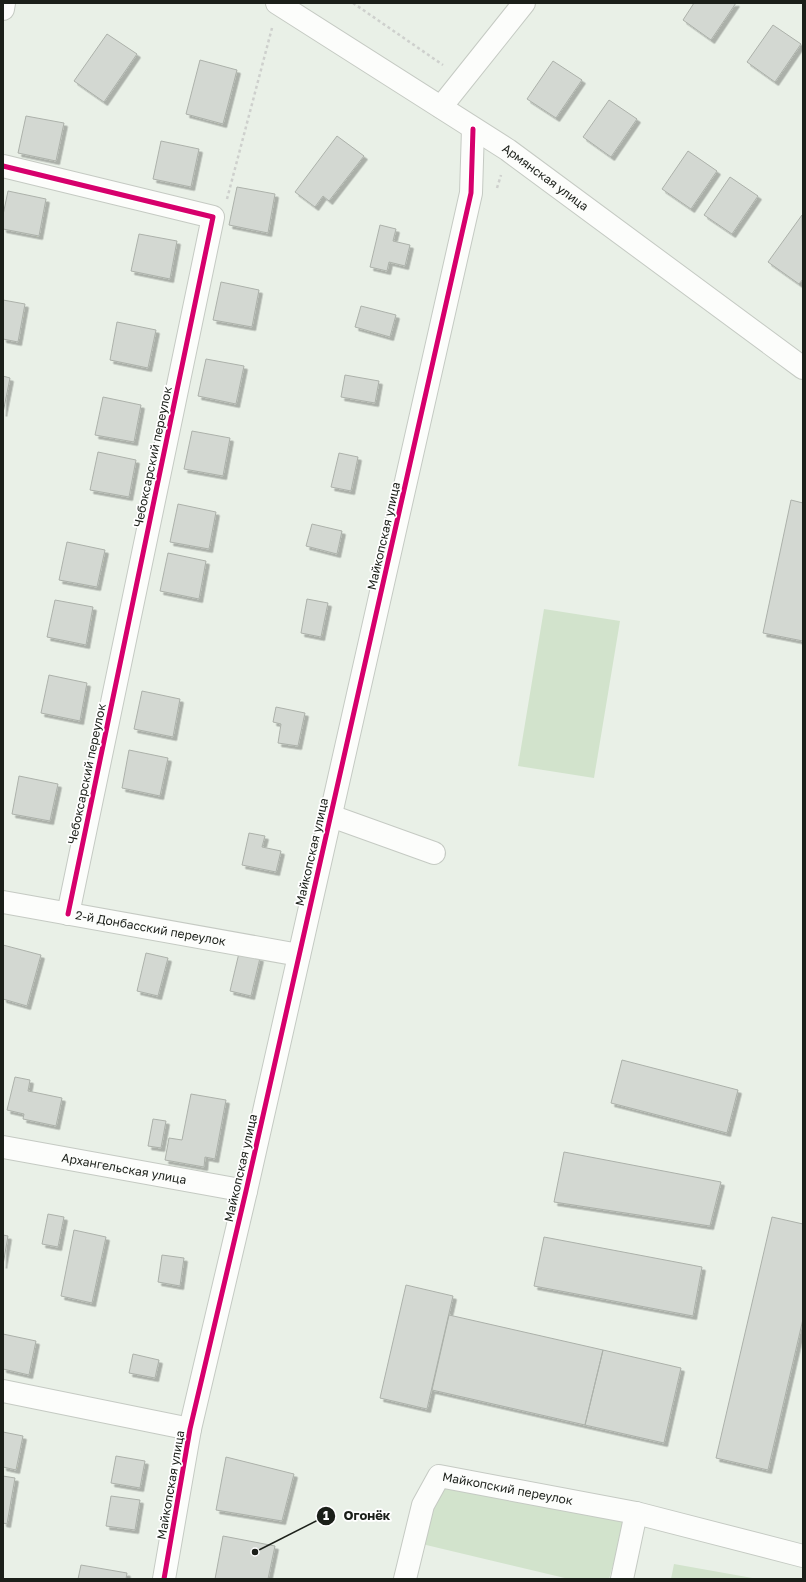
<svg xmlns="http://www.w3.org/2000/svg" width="806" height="1582" viewBox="0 0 806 1582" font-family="'Golos Text',sans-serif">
<defs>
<filter id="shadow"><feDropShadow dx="3.5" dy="3.5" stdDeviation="0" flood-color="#0004"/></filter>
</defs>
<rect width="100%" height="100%" fill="#e9f0e7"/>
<!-- green -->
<path fill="#d2e3cc" d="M544 609 620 621 594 778 518 766Z
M452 1485 627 1516 609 1579H569L422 1544 440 1491Z
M674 1564 758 1579H671Z"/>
<!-- building -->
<path fill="#d3d8d2" stroke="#acb1aa" filter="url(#shadow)" d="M694 3H736L711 40 683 20Z
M773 25 801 44 775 82 747 62Z
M107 34 137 54 104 102 74 81Z
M200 60 237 70 223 124 186 114Z
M553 61 582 80 556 118 527 99Z
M609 100 637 119 611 157 583 137Z
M26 116 64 123 56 161 18 153Z
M337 136 364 156 329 201 323 196 315 207 295 192Z
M161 141 199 149 191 187 153 179Z
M688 151 717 171 691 209 662 189Z
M730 177 758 196 732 234 704 215Z
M237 187 275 194 268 233 229 225Z
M8 191 46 199 39 236 3 229V215Z
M802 215 803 279 799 284 768 262Z
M380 225 396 229 393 241 410 245 405 266 389 262 387 271 370 267Z
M139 234 177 241 170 279 131 271Z
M221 282 259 290 252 327 213 320Z
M3 300 25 304 18 342 3 339Z
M361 306 396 315 390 337 355 327Z
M117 322 156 330 148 368 110 360Z
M206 359 244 366 236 404 198 396Z
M345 375 379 381 375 403 341 397Z
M3 376 10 378 3 413Z
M103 397 141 405 134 442 95 435Z
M192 431 230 438 223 476 184 469Z
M98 452 136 460 129 497 90 490Z
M339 453 358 457 351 491 331 487Z
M791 500 803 503V641L763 633Z
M178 504 216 512 209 549 170 542Z
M312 524 342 531 337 554 306 546Z
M67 542 105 550 97 587 59 580Z
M168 553 206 561 199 599 160 591Z
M307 599 328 603 321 637 301 633Z
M55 600 93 607 86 645 47 637Z
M49 675 87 683 80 721 41 713Z
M142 691 180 699 173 737 134 729Z
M276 707 305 713 298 746 278 743 281 724 273 722Z
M129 750 168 758 160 796 122 788Z
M19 776 58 784 50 821 12 814Z
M249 833 265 836 262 847 281 851 276 872 242 865Z
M3 945 41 955 27 1006 3 999Z
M146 953 168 958 158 996 137 991Z
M239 953 260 958 251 996 230 991Z
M622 1060 738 1090 727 1133 611 1103Z
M15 1077 30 1080 28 1091 62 1098 56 1126 23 1119 24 1114 7 1110Z
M191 1094 226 1100 215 1159 205 1157 204 1167 165 1160 169 1138 182 1140Z
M153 1119 166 1121 161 1148 148 1146Z
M564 1152 721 1182 710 1226 554 1202Z
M48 1214 64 1217 58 1247 42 1244Z
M772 1217 803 1224V1319L768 1470 716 1458Z
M74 1230 106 1237 92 1303 61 1296Z
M3 1235 8 1236 3 1265Z
M544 1237 702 1267 693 1316 534 1286Z
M162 1255 184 1258 180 1286 158 1282Z
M406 1285 453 1296 427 1409 380 1398Z
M449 1315 603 1350 585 1425 432 1390Z
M3 1334 36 1341 29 1375 3 1369Z
M603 1350 681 1368 664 1443 585 1425Z
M133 1354 159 1360 155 1378 129 1373Z
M3 1432 23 1436 16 1470 3 1467Z
M116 1456 145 1461 140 1488 111 1483Z
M226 1457 294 1474 282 1521 216 1510Z
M3 1476 15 1478 7 1524 3 1523Z
M111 1496 140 1500 135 1530 106 1526Z
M223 1536 275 1546 268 1579H215Z
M81 1565 127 1573 126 1579H78Z"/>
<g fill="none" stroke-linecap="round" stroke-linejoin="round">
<defs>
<g id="minor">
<path id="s1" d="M277 3 508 150 803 368"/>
<path d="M3 9 4 3"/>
<path d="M441 107 524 3"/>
<path d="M3 166 213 217 68 914"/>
<path d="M331 816 434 853"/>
<path id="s2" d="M3 902 299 955"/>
<path id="s3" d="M3 1147 246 1191"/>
<path d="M3 1391 190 1429"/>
<path d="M164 1579 190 1429 246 1191 471 193 473 129"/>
<path id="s4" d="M405 1579 423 1505 439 1476 636 1513 803 1556"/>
<path d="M622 1579 636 1513"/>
</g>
</defs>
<!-- minor casing -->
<use href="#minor" stroke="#c5cac3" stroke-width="24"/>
<!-- path -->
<path stroke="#ced0cd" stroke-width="2.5" stroke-dasharray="3 3" stroke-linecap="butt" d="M353 3 443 65
M497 188 501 175
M227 199 272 28"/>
<!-- minor -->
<use href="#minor" stroke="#fcfdfb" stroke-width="22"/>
<defs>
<path id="cycleway" d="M3 166 213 217 68 914
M164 1579 190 1429 246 1191 471 193 473 129"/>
</defs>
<!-- cycleway casing -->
<use href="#cycleway" stroke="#fff" stroke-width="8"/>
<!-- cycleway -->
<use href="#cycleway" stroke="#d6006c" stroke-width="5"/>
</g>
<g text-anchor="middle" stroke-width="3.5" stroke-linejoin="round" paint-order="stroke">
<!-- street labels -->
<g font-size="12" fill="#1b1f19" stroke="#fff">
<text dy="4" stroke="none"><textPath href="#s1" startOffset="320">Армянская улица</textPath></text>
<text transform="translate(153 457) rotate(-78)" y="4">Чебоксарский переулок</text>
<text transform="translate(384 536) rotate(-77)" y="4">Майкопская улица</text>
<text transform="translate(87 774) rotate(-78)" y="4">Чебоксарский переулок</text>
<text transform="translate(312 852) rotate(-77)" y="4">Майкопская улица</text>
<text dy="4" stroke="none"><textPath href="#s2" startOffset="150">2-й Донбасский переулок</textPath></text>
<text transform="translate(241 1168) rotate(-77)" y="4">Майкопская улица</text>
<text dy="4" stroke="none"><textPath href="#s3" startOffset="123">Архангельская улица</textPath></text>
<text transform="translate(171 1485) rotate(-80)" y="4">Майкопская улица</text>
<text dy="4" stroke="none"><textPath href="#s4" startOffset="179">Майкопский переулок</textPath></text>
</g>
</g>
<!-- callouts -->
<path fill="none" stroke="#1b1f19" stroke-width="1.5" d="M255 1552L326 1516"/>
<g fill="#1b1f19" stroke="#fff" stroke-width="1.5">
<circle cx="255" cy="1552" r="4"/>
<circle cx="326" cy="1516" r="10"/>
</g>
<g font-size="12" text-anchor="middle" font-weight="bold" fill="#fff">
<text x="326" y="1520">1</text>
</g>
<g font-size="13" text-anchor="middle" font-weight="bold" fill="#1b1f19" stroke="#fff" stroke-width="3.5" stroke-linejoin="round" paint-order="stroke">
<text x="367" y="1520">Огонёк</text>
</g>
<!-- border -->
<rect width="806" height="1582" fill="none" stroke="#1b1f19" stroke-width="8"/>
</svg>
